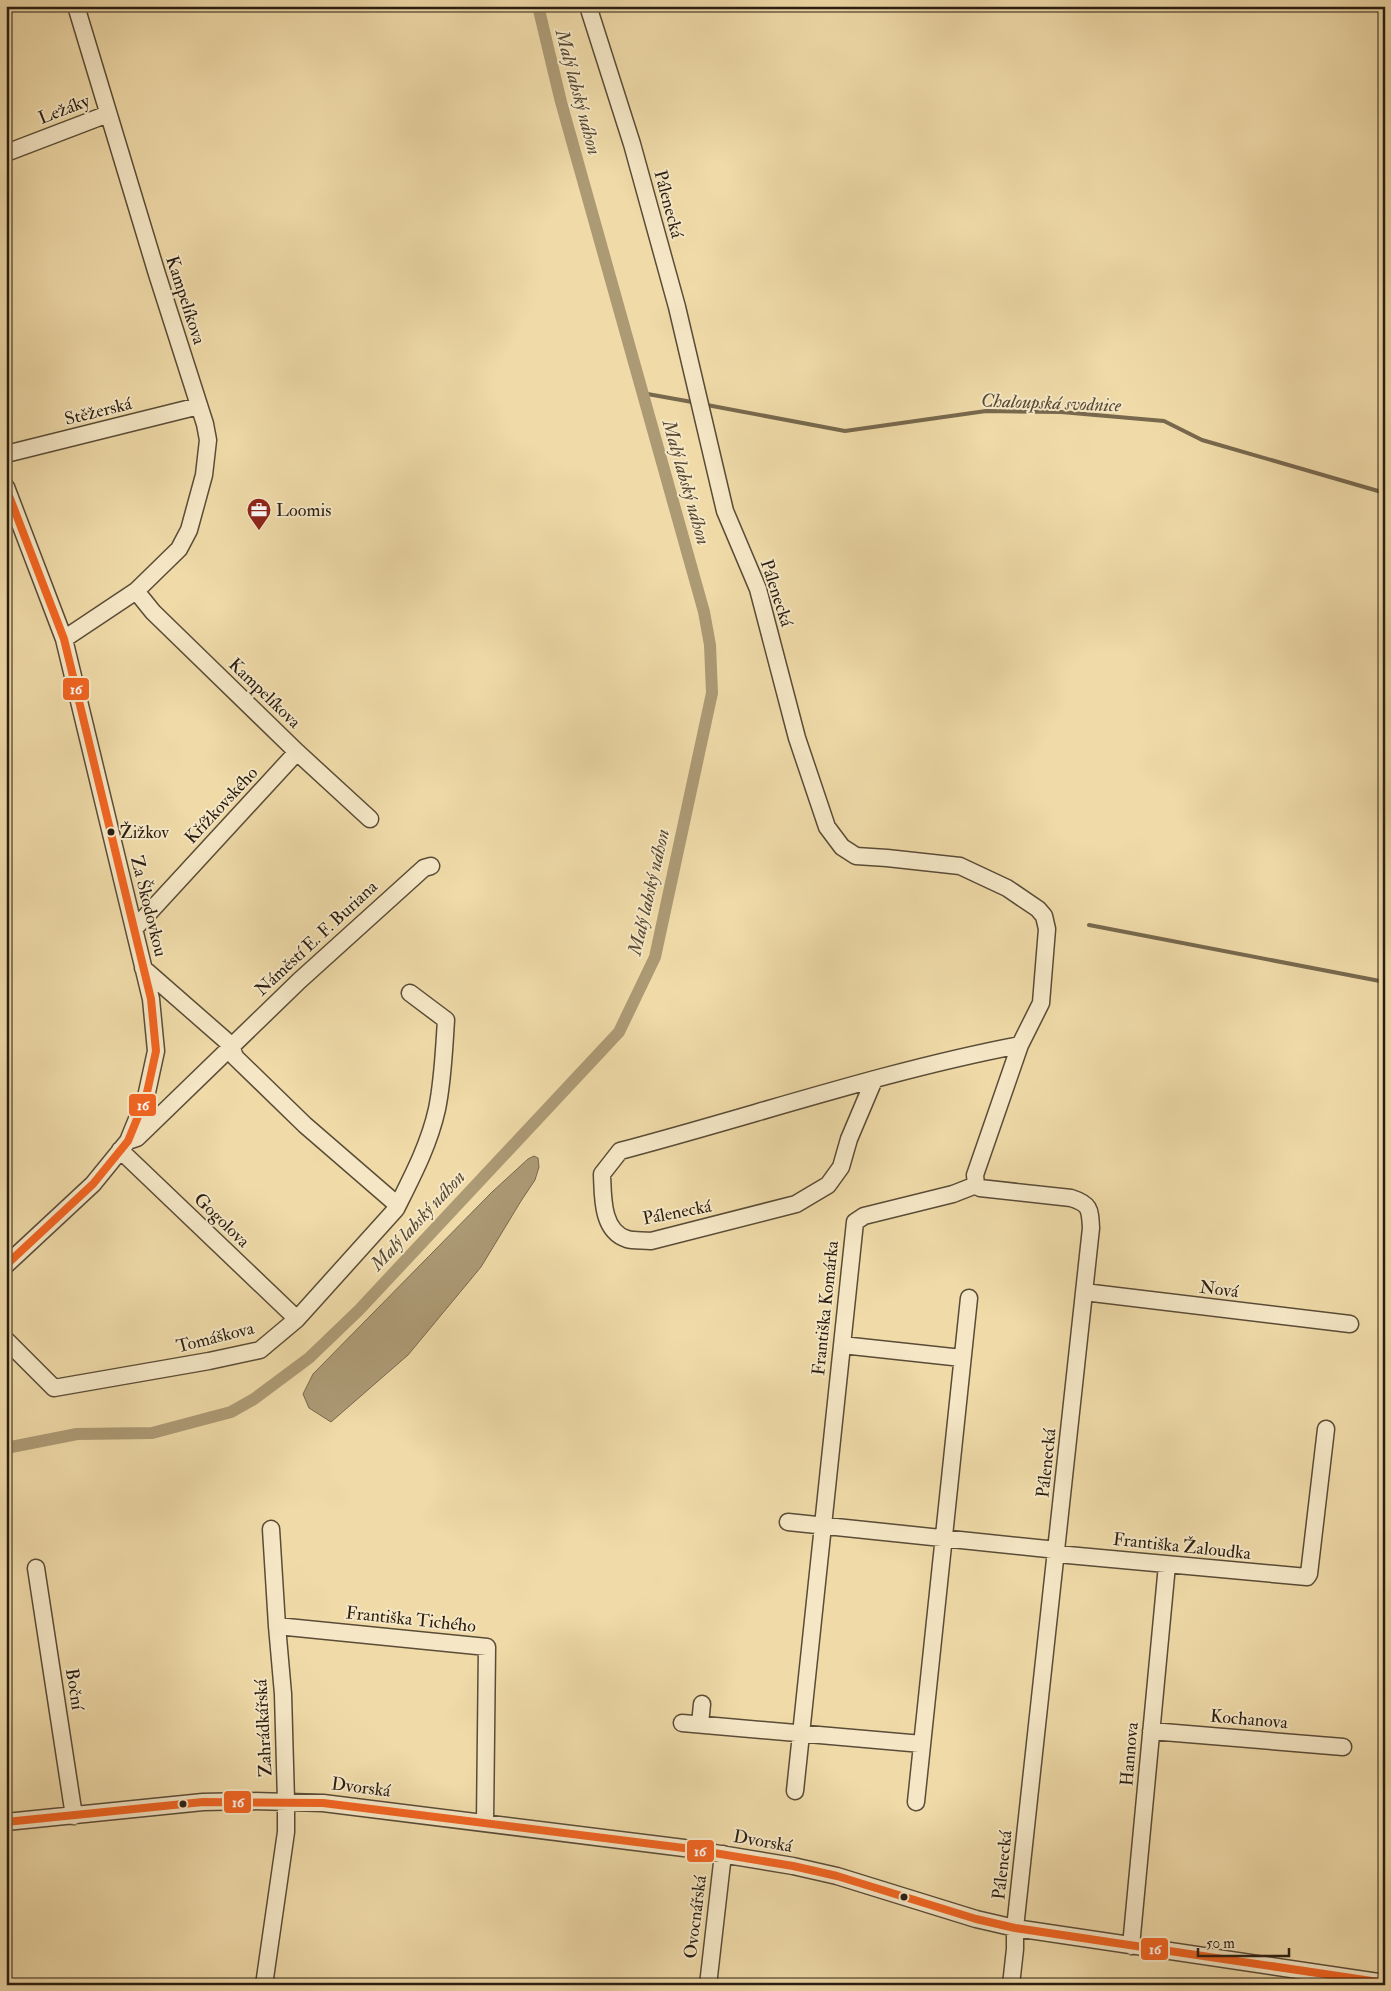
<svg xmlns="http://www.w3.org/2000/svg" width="1391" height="1991" viewBox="0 0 1391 1991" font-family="'IM FELL Double Pica',serif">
<rect width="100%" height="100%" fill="#efdaa8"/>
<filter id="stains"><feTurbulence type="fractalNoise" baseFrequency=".004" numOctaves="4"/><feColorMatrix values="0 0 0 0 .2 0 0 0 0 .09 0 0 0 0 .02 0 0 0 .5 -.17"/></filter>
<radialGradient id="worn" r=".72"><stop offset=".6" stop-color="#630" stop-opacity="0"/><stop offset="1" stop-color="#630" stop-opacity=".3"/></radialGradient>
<!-- water -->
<path fill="#ac9a75" stroke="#78684d" d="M534 1156 538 1158 539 1167 535 1180 521 1201 481 1267 408 1355 331 1422 309 1408 303 1394 313 1374 492 1192 528 1159Z"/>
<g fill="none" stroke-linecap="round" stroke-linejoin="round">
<!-- stream -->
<path stroke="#78684d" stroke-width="4" d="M642 393 692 402
M707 405 845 431 986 411 1061 412 1164 421 1202 440 1385 493
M1089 925 1385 982"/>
<!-- canal -->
<path stroke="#ac9a75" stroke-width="12" d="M6 1448 77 1434 152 1433 231 1412 254 1399 309 1358 359 1310 619 1032 655 957 712 693 710 645 704 612 561 102 538 6"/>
<defs>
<path id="minor" d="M588 6 632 144 677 307 725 511 758 589 797 738 827 827 842 847 856 856 887 858 960 866 1007 888 1038 909 1044 916 1047 929 1041 1003 1020 1045 975 1175 976 1185 980 1188 1071 1198C1090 1204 1090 1209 1091 1228L1015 1928V1949L1011 1985
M6 153 108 114
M6 454 199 406
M6 487 64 639 151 999 156 1051 146 1097 128 1141 93 1184 6 1265
M136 591 153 612 297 752 370 819
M64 639 136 591 179 549 189 530 204 475 208 440 205 424 157 274 76 6
M134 929 297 752
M874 1080 849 1139 841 1167 828 1185 796 1204 651 1241C643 1240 634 1241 627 1239 601 1231 603 1195 602 1174L620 1151C753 1116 884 1071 1020 1045
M128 1141 137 1138 299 981 424 868 431 866
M120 1150 297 1319
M396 1209C412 1177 429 1145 437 1109 443 1080 444 1050 446 1020L410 993
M1084 1292 1350 1324
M6 1340 54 1388 209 1361 260 1350 297 1319 396 1209 394 1202 305 1125 235 1057 231 1045 143 968
M842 1345 962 1358
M788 1522 1057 1550
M1057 1554 1307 1577 1309 1574 1326 1429
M36 1568 74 1816
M277 1626 487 1647 485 1822
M682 1723 922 1744
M700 1724 702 1704
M1151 1731 1343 1747
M795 1791 855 1222 864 1216 953 1194 976 1185
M916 1802 969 1298
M6 1822 203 1802 250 1801 323 1803 684 1848 793 1866 837 1876 976 1919 1015 1928 1385 1983
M1131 1946 1167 1565
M264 1985 286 1832V1801L283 1694 277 1626 271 1529
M708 1985 723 1854"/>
</defs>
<!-- minor casing -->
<use href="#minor" stroke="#5a4c37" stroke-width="19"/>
<!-- minor -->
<use href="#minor" stroke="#f5e7c6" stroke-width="16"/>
<defs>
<path id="bus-1" d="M6 488 64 639 151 999 156 1051 146 1097 128 1141 93 1184 6 1265
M6 1822 203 1802 323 1803 684 1848 793 1866 837 1876 976 1919 1015 1928 1385 1983"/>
</defs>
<!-- bus-1 casing -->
<use href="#bus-1" stroke="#f5e7c6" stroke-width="11"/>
<!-- bus-1 -->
<use href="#bus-1" stroke="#f26522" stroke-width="8"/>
</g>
<!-- icons -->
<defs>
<symbol id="office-pin" viewBox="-11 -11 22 30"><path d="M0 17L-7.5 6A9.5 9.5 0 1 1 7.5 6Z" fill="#8f2418" stroke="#f5e7c6"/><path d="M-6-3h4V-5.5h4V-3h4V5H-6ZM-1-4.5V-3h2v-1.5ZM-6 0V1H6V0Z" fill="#fff"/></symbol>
</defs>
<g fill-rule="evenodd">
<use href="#office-pin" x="245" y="496" width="28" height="38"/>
</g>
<!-- markers -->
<g fill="#291d11" stroke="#f5e7c6" stroke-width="2">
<circle cx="111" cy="832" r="4.5"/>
<circle cx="183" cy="1804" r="4.5"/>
<circle cx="904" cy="1897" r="4.5"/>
</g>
<g text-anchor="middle" stroke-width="4" stroke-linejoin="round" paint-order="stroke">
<!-- bus labels -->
<g font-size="17" fill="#291d11" stroke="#f5e7c6" text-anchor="start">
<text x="120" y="838">Žižkov</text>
</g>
<!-- street labels -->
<g font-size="18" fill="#291d11" stroke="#f5e7c6">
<text transform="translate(64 109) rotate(-21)" y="6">Ležáky</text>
<text transform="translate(669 204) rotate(75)" y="6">Pálenecká</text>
<text transform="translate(186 300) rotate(72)" y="6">Kampelíkova</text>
<text transform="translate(98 411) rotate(-14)" y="6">Stěžerská</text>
<text transform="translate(777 593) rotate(72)" y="6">Pálenecká</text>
<text transform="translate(265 693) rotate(44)" y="6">Kampelíkova</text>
<text transform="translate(221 805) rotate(-47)" y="6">Křížkovského</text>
<text transform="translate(149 906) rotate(76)" y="6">Za Škodovkou</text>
<text transform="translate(316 938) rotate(-43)" y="6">Náměstí E. F. Buriana</text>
<text transform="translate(677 1212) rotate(-11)" y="6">Pálenecká</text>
<text transform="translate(222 1220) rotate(44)" y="6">Gogolova</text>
<text transform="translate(1219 1289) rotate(7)" y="6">Nová</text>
<text transform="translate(825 1308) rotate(-84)" y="6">Františka Komárka</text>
<text transform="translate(215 1337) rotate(-14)" y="6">Tomáškova</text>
<text transform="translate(1046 1463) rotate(-84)" y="6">Pálenecká</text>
<text transform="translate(1182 1546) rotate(6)" y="6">Františka Žaloudka</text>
<text transform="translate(411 1619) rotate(6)" y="6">Františka Tichého</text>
<text transform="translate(75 1689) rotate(81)" y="6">Boční</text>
<text transform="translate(1249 1719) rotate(5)" y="6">Kochanova</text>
<text transform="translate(263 1728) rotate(-93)" y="6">Zahrádkářská</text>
<text transform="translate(1129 1754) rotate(-85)" y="6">Hannova</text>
<text transform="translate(361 1787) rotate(7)" y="6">Dvorská</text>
<text transform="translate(763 1841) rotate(10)" y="6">Dvorská</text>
<text transform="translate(1002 1865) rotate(-84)" y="6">Pálenecká</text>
<text transform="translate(695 1917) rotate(-83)" y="6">Ovocnářská</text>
</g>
<!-- poi labels -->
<g font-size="18" fill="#291d11" stroke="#f5e7c6" text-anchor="start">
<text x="276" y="516">Loomis</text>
</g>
<!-- water labels -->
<g font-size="19" font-style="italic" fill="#574934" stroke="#f5e7c6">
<text transform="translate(579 92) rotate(75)" y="7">Malý labský náhon</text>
<text transform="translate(1051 402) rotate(2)" y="7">Chaloupská svodnice</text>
<text transform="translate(687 482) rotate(74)" y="7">Malý labský náhon</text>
<text transform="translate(648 892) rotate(-77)" y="7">Malý labský náhon</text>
<text transform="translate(417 1220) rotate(-47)" y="7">Malý labský náhon</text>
</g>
</g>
<g stroke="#f5e7c6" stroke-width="2">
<rect x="62" y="677" width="28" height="24" rx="5" fill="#f26522"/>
<rect x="128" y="1093" width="29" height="24" rx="5" fill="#f26522"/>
<rect x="223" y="1790" width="29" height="24" rx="5" fill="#f26522"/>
<rect x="686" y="1839" width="29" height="24" rx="5" fill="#f26522"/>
<rect x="1140" y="1937" width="29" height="24" rx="5" fill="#f26522"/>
</g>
<g font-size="14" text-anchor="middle" font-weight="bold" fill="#fff">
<text x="76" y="694">16</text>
<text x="143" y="1110">16</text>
<text x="238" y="1807">16</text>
<text x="700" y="1856">16</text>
<text x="1155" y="1954">16</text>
</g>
<!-- margin -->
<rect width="1391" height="1991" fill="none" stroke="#efdaa8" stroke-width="25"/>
<rect x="8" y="8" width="1376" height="1976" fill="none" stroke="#291d11" stroke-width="2.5"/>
<rect x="12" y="12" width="1366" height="1966" fill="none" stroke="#291d11"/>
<!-- scale -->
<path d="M1198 1948v8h91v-8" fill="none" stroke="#291d11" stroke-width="2.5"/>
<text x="1206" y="1948" font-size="15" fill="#291d11" stroke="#f5e7c6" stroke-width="4" paint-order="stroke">50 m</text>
<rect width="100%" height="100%" filter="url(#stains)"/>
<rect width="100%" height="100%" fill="url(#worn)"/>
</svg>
